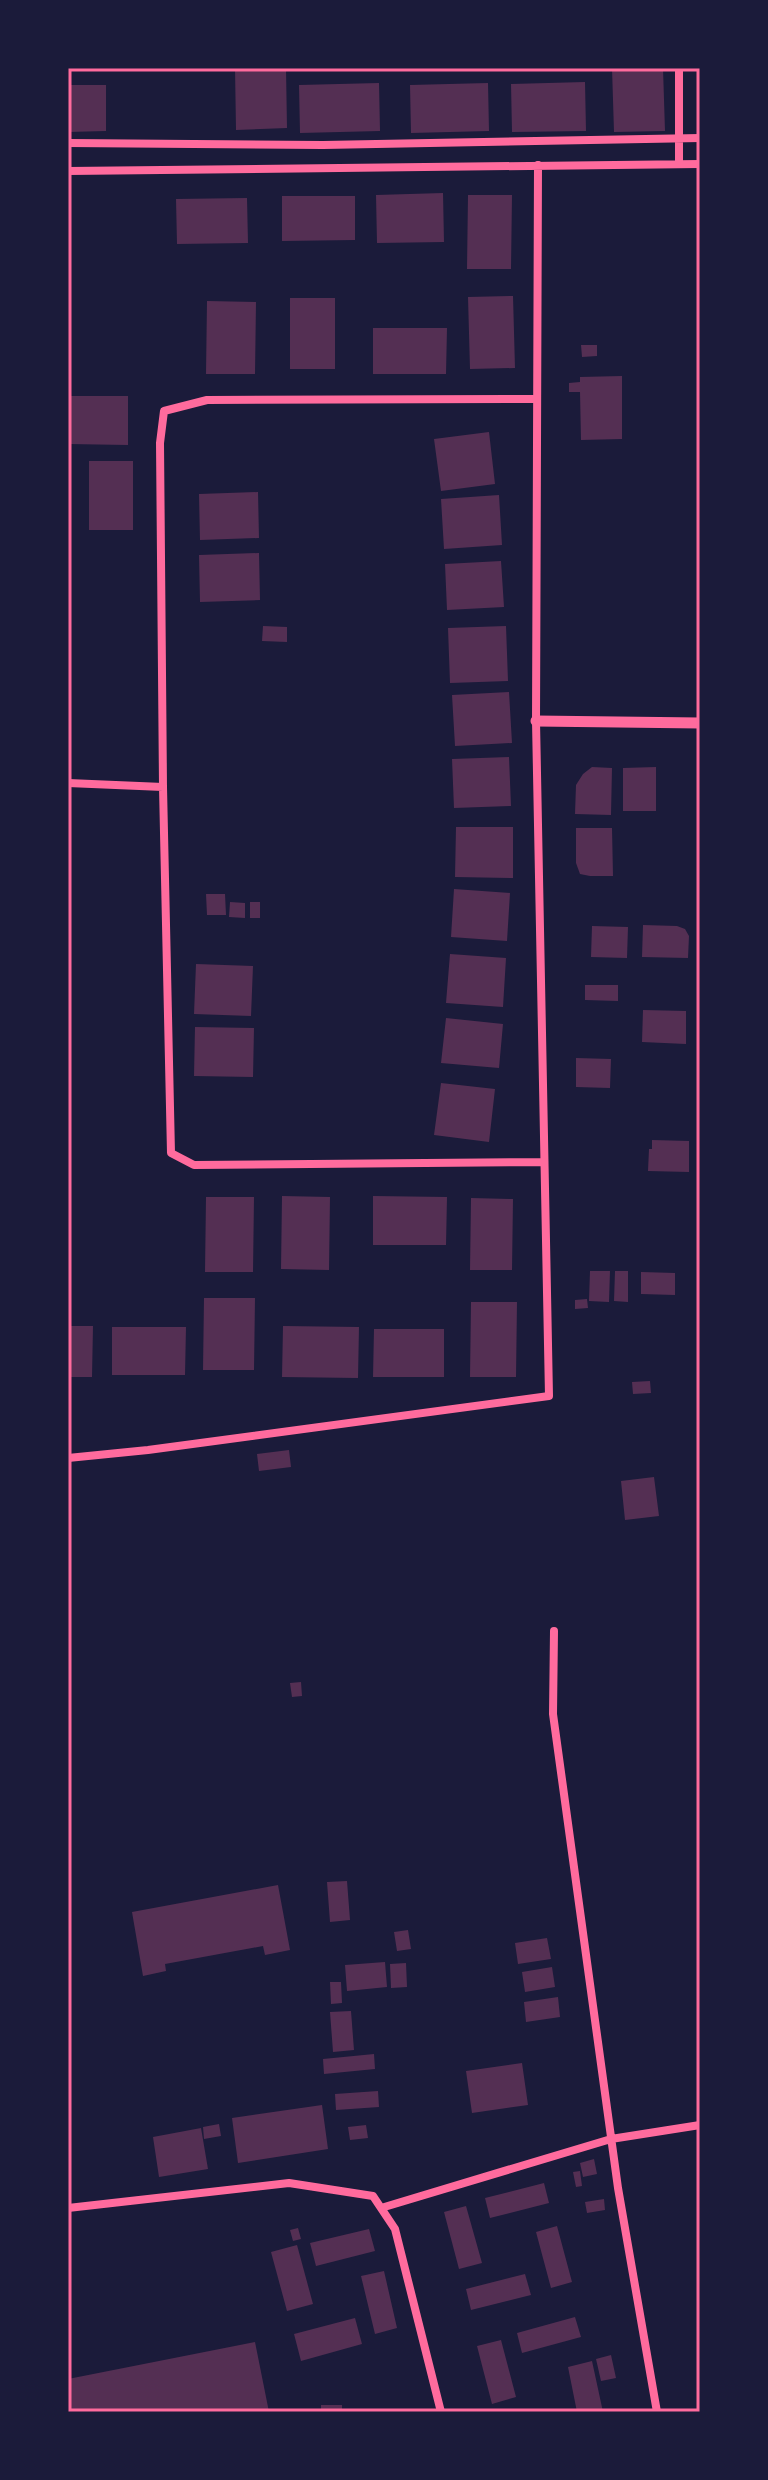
<svg xmlns="http://www.w3.org/2000/svg" width="768" height="2480" viewBox="0 0 768 2480" font-family="'Titillium Web',sans-serif">
<rect width="100%" height="100%" fill="#1b1b3a"/>
<!-- building -->
<path fill="#542f53" d="M235 68H286L287 128 236 130Z
M612 68H663L665 131 614 132Z
M585 82 586 131 512 132 511 84Z
M379 83 380 131 300 133 299 85Z
M488 83 489 131 411 133 410 85Z
M68 85H106V131L68 132Z
M443 193 444 242 377 243 376 195Z
M468 195H512L511 269H467Z
M282 196H355V240L282 241Z
M247 198 248 243 177 244 176 199Z
M513 296 515 368 470 369 468 297Z
M290 298H335V369H290Z
M207 301 256 302 255 374H206Z
M373 328H447L446 374H373Z
M581 345H597V356L582 357Z
M622 376V439L581 440 580 392H569V383L580 382V377Z
M68 396H128V445L68 444Z
M489 432 495 484 441 491 434 439Z
M89 461H133V530H89Z
M258 492 259 538 200 540 199 494Z
M499 495 502 545 444 549 441 499Z
M259 553 260 600 200 602 199 555Z
M501 561 504 607 447 610 445 564Z
M263 626 287 627V642L262 641Z
M506 626 508 681 450 683 448 628Z
M509 692 512 743 455 746 452 695Z
M509 757 511 806 454 808 452 759Z
M592 767 612 768 611 815 575 814 576 785 583 774Z
M656 767V811H623V768Z
M456 827H513V878L455 877Z
M576 828H612L613 876H590L580 874 576 863Z
M454 889 510 893 507 941 451 937Z
M206 894H225L226 915H207Z
M230 902 245 903V918L229 917Z
M250 902H260V918H250Z
M643 925 677 926 685 929 689 936 688 958 642 957Z
M592 926 628 927 627 958 591 957Z
M450 954 506 958 503 1007 446 1003Z
M196 964 253 966 251 1016 194 1014Z
M585 985H618V1001L585 1000Z
M643 1010 686 1011V1044L642 1042Z
M446 1018 503 1024 499 1068 441 1063Z
M195 1027 254 1028 253 1077 194 1076Z
M576 1058 611 1059 610 1088 576 1087Z
M441 1083 495 1089 489 1142 434 1135Z
M652 1140 689 1141V1172L648 1171 649 1149H652Z
M282 1196 330 1197 329 1270 281 1269Z
M373 1196 447 1197 446 1245H373Z
M206 1197H254L253 1272H205Z
M471 1198 513 1199 512 1270H470Z
M590 1271H610L609 1302 589 1301Z
M615 1271H628V1302L614 1301Z
M641 1272 675 1273V1295L641 1294Z
M204 1298H255L254 1370H203Z
M587 1299 588 1308 575 1309V1300Z
M471 1302H517L516 1377H470Z
M68 1326H93L92 1377H68Z
M283 1326 359 1327 358 1378 282 1377Z
M112 1327H186L185 1375H112Z
M374 1329H444V1377H373Z
M650 1381 651 1393 633 1394 632 1382Z
M289 1450 291 1467 259 1471 257 1454Z
M654 1477 659 1516 625 1520 621 1481Z
M301 1682 302 1696 292 1697 290 1683Z
M347 1881 350 1920 330 1922 327 1882Z
M278 1885 290 1950 265 1955 263 1946 165 1964 166 1971 143 1976 132 1912Z
M408 1930 411 1949 397 1951 394 1932Z
M547 1938 551 1959 518 1964 515 1943Z
M385 1962 387 1987 347 1991 345 1965Z
M406 1963 407 1987 391 1988 390 1964Z
M552 1967 555 1987 525 1992 522 1972Z
M330 1982H341L342 2003 331 2004Z
M558 1997 560 2017 526 2022 524 2002Z
M351 2011 354 2050 333 2052 330 2012Z
M374 2054 375 2069 324 2074 323 2059Z
M522 2063 528 2105 472 2113 466 2071Z
M378 2091 379 2107 336 2110 335 2094Z
M322 2105 328 2149 238 2163 232 2118Z
M219 2124 221 2136 204 2139 203 2127Z
M366 2125 368 2138 350 2140 348 2127Z
M201 2128 208 2169 159 2177 153 2137Z
M594 2159 597 2174 583 2177 580 2163Z
M580 2171 582 2186 576 2187 573 2172Z
M544 2183 549 2203 490 2218 485 2198Z
M604 2199 605 2210 587 2213 585 2202Z
M466 2206 482 2263 459 2269 444 2212Z
M557 2226 572 2282 551 2288 536 2232Z
M298 2228 301 2239 293 2241 290 2230Z
M369 2229 375 2251 316 2266 310 2243Z
M297 2245 313 2304 287 2311 271 2252Z
M384 2271 397 2328 375 2334 361 2276Z
M525 2274 531 2295 471 2310 466 2289Z
M575 2317 581 2337 522 2353 517 2333Z
M355 2318 362 2344 301 2361 294 2334Z
M501 2340 516 2397 492 2404 477 2346Z
M255 2342 269 2412H68V2379Z
M611 2355 616 2378 601 2381 596 2359Z
M592 2361 603 2412H577L568 2367Z
M321 2405H342V2412H321Z"/>
<g fill="none" stroke-linecap="round" stroke-linejoin="round">
<!-- minor -->
<path stroke="#ff6b9d" stroke-width="8" d="M68 143 323 145 700 138
M679 163V68
M68 171 700 164
M537 399 207 400 164 411 160 443 163 787 171 1153 194 1165 543 1162
M68 783 163 787
M68 1458 148 1450 549 1396 536 721 538 165
M554 1631 553 1714 618 2188 657 2412
M68 2208 289 2183 373 2196 395 2229 441 2412
M381 2208 611 2139 700 2125"/>
<!-- tertiary -->
<path stroke="#ff6b9d" stroke-width="11" d="M536 721 700 723"/>
</g>
<!-- border -->
<rect width="768" height="2480" fill="none" stroke="#1b1b3a" stroke-width="140"/>
<rect x="70" y="70" width="628" height="2340" fill="none" stroke="#ff6b9d" stroke-width="3"/>
</svg>
